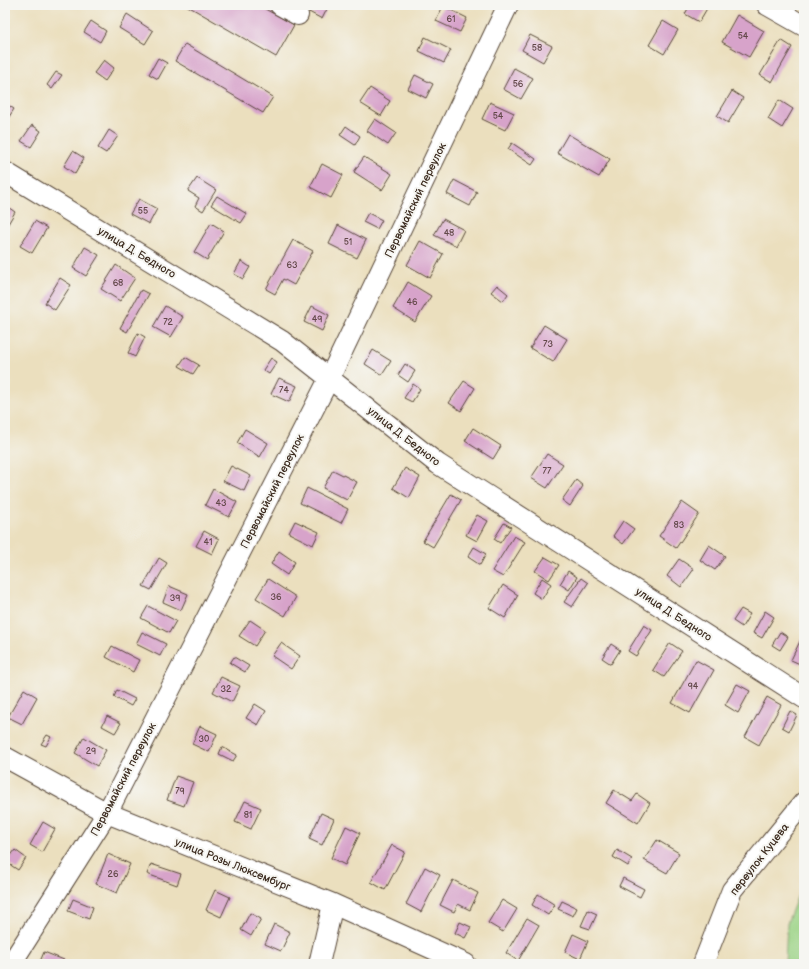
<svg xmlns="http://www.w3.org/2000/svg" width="809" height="969" viewBox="0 0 809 969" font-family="'Balsamiq Sans',sans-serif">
<rect width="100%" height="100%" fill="#f6f6f2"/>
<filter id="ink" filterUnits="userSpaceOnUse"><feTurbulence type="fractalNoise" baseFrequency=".025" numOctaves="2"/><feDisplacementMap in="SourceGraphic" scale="8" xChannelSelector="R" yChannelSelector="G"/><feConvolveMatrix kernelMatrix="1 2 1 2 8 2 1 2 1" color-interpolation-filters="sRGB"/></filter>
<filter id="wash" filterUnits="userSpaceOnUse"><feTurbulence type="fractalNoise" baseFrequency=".012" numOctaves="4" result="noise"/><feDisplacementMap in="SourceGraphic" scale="16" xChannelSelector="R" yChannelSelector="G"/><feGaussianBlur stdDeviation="0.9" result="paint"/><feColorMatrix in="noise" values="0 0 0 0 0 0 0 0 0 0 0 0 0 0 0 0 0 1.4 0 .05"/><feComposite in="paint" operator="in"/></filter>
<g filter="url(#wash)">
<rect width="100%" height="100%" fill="#ebdfbe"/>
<!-- green -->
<path fill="#9bd385" stroke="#6b7e52" d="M804 880V964H785L787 923Z"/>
<g id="blocks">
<!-- building -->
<path fill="#d7a3ca" d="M186 5H258L294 25 276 57Z
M313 5H329L322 19 309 12Z
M661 5H672L669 10Z
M690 5H709L699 22 685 14Z
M443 6 467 18 460 32 436 21Z
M127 14 153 31 145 44 119 28Z
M737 15 764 31 749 57 722 42Z
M91 21 106 31 100 42 84 32Z
M663 21 678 30 664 54 649 45Z
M530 35 552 46 543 62 522 50Z
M425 37 451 50 444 63 419 51Z
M781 40 792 47 772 82 760 75Z
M185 44 273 97 263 113 175 61Z
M158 58 167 63 158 79 149 74Z
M104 60 114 68 105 81 94 73Z
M514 68 533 78 521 99 503 89Z
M56 72 62 75 52 89 47 85Z
M415 75 433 84 426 98 408 89Z
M370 88 390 101 381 116 360 103Z
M732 91 743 98 728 123 717 116Z
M779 100 793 109 782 128 768 119Z
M490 102 514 113 505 130 482 119Z
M5 103 14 109 5 123Z
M375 119 396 133 388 145 367 131Z
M32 125 41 131 31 147 21 141Z
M346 126 360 136 355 145 340 135Z
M109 130 118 136 106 153 98 148Z
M568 134 610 159 599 177 557 153Z
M512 143 536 159 532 165 508 149Z
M73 151 84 158 75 174 64 166Z
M364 157 392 174 382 190 354 172Z
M322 164 343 175 331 198 310 187Z
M197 178 216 190 203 211 195 206 199 198 188 191Z
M454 180 477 192 470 206 447 194Z
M217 196 247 214 241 223 211 205Z
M139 199 157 209 149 224 130 214Z
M5 205 15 212 5 229Z
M368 213 382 220 377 229 363 222Z
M443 219 464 230 456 246 434 235Z
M35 221 47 228 32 253 20 246Z
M211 223 224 231 207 260 194 252Z
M338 225 366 240 357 258 329 244Z
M293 240 313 251 294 285 283 279 275 294 266 289Z
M420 241 443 254 430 278 407 265Z
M85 247 99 255 86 276 73 268Z
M241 261 250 267 243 279 234 274Z
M116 265 135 278 120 301 101 289Z
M60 278 71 285 55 310 45 303Z
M408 282 431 296 415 322 393 308Z
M497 285 508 294 503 301 491 292Z
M141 290 149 294 127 332 120 328Z
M165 306 183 317 171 337 153 327Z
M312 306 329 315 322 331 304 322Z
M544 325 567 339 553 362 530 348Z
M138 333 145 337 135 357 128 353Z
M373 350 391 361 382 375 365 364Z
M185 357 199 365 193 374 179 366Z
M271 358 277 362 269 374 263 370Z
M405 364 415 371 408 382 398 375Z
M279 378 297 386 289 402 271 394Z
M464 381 475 388 461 411 449 403Z
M413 384 420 389 412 402 404 398Z
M473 428 501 446 493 459 465 441Z
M245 429 268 443 260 457 237 443Z
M547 454 563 464 547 488 531 478Z
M231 466 251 476 244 491 223 481Z
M405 468 420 477 409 498 393 488Z
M333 470 357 482 347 500 323 488Z
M576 480 583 486 570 506 562 500Z
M307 488 348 509 341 523 300 503Z
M213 489 237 502 229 517 205 505Z
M451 494 461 500 433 547 423 541Z
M682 502 699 514 676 548 659 536Z
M477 515 488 521 477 541 466 535Z
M295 521 319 532 313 545 289 533Z
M623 521 634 529 623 544 613 536Z
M504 523 511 527 500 543 494 539Z
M204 531 219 539 212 554 196 546Z
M514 536 525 542 503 577 492 571Z
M709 545 725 556 715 570 700 560Z
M474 547 486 554 480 565 468 557Z
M279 551 295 562 287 575 271 564Z
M545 557 559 565 549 580 535 571Z
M159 558 167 563 151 590 143 586Z
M679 559 694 569 681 587 667 576Z
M568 571 577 577 569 590 560 584Z
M542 578 551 584 542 599 533 593Z
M581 578 588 583 572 607 564 602Z
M268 579 296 597 285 616 256 598Z
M503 585 518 595 505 618 489 608Z
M169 586 188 594 181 610 163 602Z
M148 606 176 621 169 633 141 618Z
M741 609 750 614 742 627 733 621Z
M765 611 774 617 762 638 753 633Z
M250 620 265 630 255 646 239 636Z
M644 625 652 630 636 656 628 651Z
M142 632 166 644 160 656 136 644Z
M780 632 788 637 780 650 772 645Z
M801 639 804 640V655L800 664 791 660Z
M281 643 300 656 291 669 272 656Z
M670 643 682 651 664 677 653 670Z
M611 644 620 650 611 664 602 658Z
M112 646 139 660 133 672 106 657Z
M234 657 249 666 245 672 230 663Z
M696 660 714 670 690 713 672 703Z
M221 677 240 686 232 702 213 692Z
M737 684 750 691 738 713 725 705Z
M24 689 37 697 22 724 8 717Z
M117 690 135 699 131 706 114 697Z
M767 697 781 705 759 745 745 737Z
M255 704 266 711 258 725 246 718Z
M790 711 797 715 789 731 782 727Z
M107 716 121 723 115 733 102 726Z
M200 726 217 734 209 752 192 744Z
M47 735 51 737 46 746 41 744Z
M84 737 106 750 97 766 75 753Z
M222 747 237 755 233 761 219 754Z
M176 776 193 782 184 806 167 800Z
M614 790 632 801 637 794 650 803 638 823 606 803Z
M245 801 261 808 251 829 235 822Z
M321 813 334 819 322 845 309 839Z
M43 822 55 829 42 852 30 845Z
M346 826 360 833 345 865 331 858Z
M657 840 679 853 667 873 644 860Z
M392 845 405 852 385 890 371 882Z
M15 850 26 858 18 870 6 862Z
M617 850 632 859 628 866 613 857Z
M108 854 130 864 117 893 96 884Z
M151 864 181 874 177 885 147 874Z
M425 867 440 875 421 912 406 904Z
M623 878 644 889 640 897 619 886Z
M453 880 478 893 470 910 458 904 454 912 440 905Z
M215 890 230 897 221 917 206 910Z
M538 894 555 905 548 915 532 905Z
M73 899 93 907 89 919 68 911Z
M502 900 517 909 503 932 488 923Z
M562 901 577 908 573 916 558 909Z
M588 910 597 914 590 929 581 926Z
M250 913 261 919 251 936 241 930Z
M527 918 539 925 518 961 506 953Z
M460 922 471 927 465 938 455 933Z
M274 924 290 932 281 951 265 944Z
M573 934 588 941 580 959 565 952Z
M44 952 64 960 62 964H39Z"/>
</g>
</g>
<g filter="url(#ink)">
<use href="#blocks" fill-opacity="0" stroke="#554536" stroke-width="1"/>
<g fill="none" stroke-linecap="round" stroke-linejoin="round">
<defs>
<path id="minor" d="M280 5 298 15
M767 5 804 26
M5 172 282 341 438 464 804 698
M5 757 107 813 333 904 466 964
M11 964 107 813 330 377 508 5
M319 964 333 904
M703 964 732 890 804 802"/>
</defs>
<!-- minor casing -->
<use href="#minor" stroke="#554536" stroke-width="22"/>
<!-- minor -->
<use href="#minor" stroke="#fff" stroke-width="20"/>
</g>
</g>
<g text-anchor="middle" stroke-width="4" stroke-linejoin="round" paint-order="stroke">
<!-- number labels -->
<g font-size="9" fill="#624849">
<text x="451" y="22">61</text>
<text x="743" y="39">54</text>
<text x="537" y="51">58</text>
<text x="518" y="87">56</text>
<text x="498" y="119">54</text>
<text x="143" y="214">55</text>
<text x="449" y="236">48</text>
<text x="348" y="245">51</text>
<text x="292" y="268">63</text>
<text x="118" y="286">68</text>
<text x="412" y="305">46</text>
<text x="317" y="322">49</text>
<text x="168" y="325">72</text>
<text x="548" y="347">73</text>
<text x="284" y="393">74</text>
<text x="547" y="474">77</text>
<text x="221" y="506">43</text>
<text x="679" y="528">83</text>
<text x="208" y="545">41</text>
<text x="276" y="600">36</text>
<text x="175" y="601">39</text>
<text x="693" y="689">94</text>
<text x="226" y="692">32</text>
<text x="204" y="742">30</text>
<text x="91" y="754">29</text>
<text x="180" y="794">79</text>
<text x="248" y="818">81</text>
<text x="113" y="877">26</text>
</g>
<!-- street labels -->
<g font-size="11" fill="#3b2a1e" stroke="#f6f6f2">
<text transform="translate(415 200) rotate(-64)" y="4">Первомайский переулок</text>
<text transform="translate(137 252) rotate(31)" y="4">улица Д. Бедного</text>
<text transform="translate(404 436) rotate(38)" y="4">улица Д. Бедного</text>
<text transform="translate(272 491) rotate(-63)" y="4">Первомайский переулок</text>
<text transform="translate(674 614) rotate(33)" y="4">улица Д. Бедного</text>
<text transform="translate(123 779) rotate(-62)" y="4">Первомайский переулок</text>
<text transform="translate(759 859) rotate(-52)" y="4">переулок Куцева</text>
<text transform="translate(233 864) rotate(22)" y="4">улица Розы Люксембург</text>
</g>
</g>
<!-- margin -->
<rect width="809" height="969" fill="none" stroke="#f6f6f2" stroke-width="20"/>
</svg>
